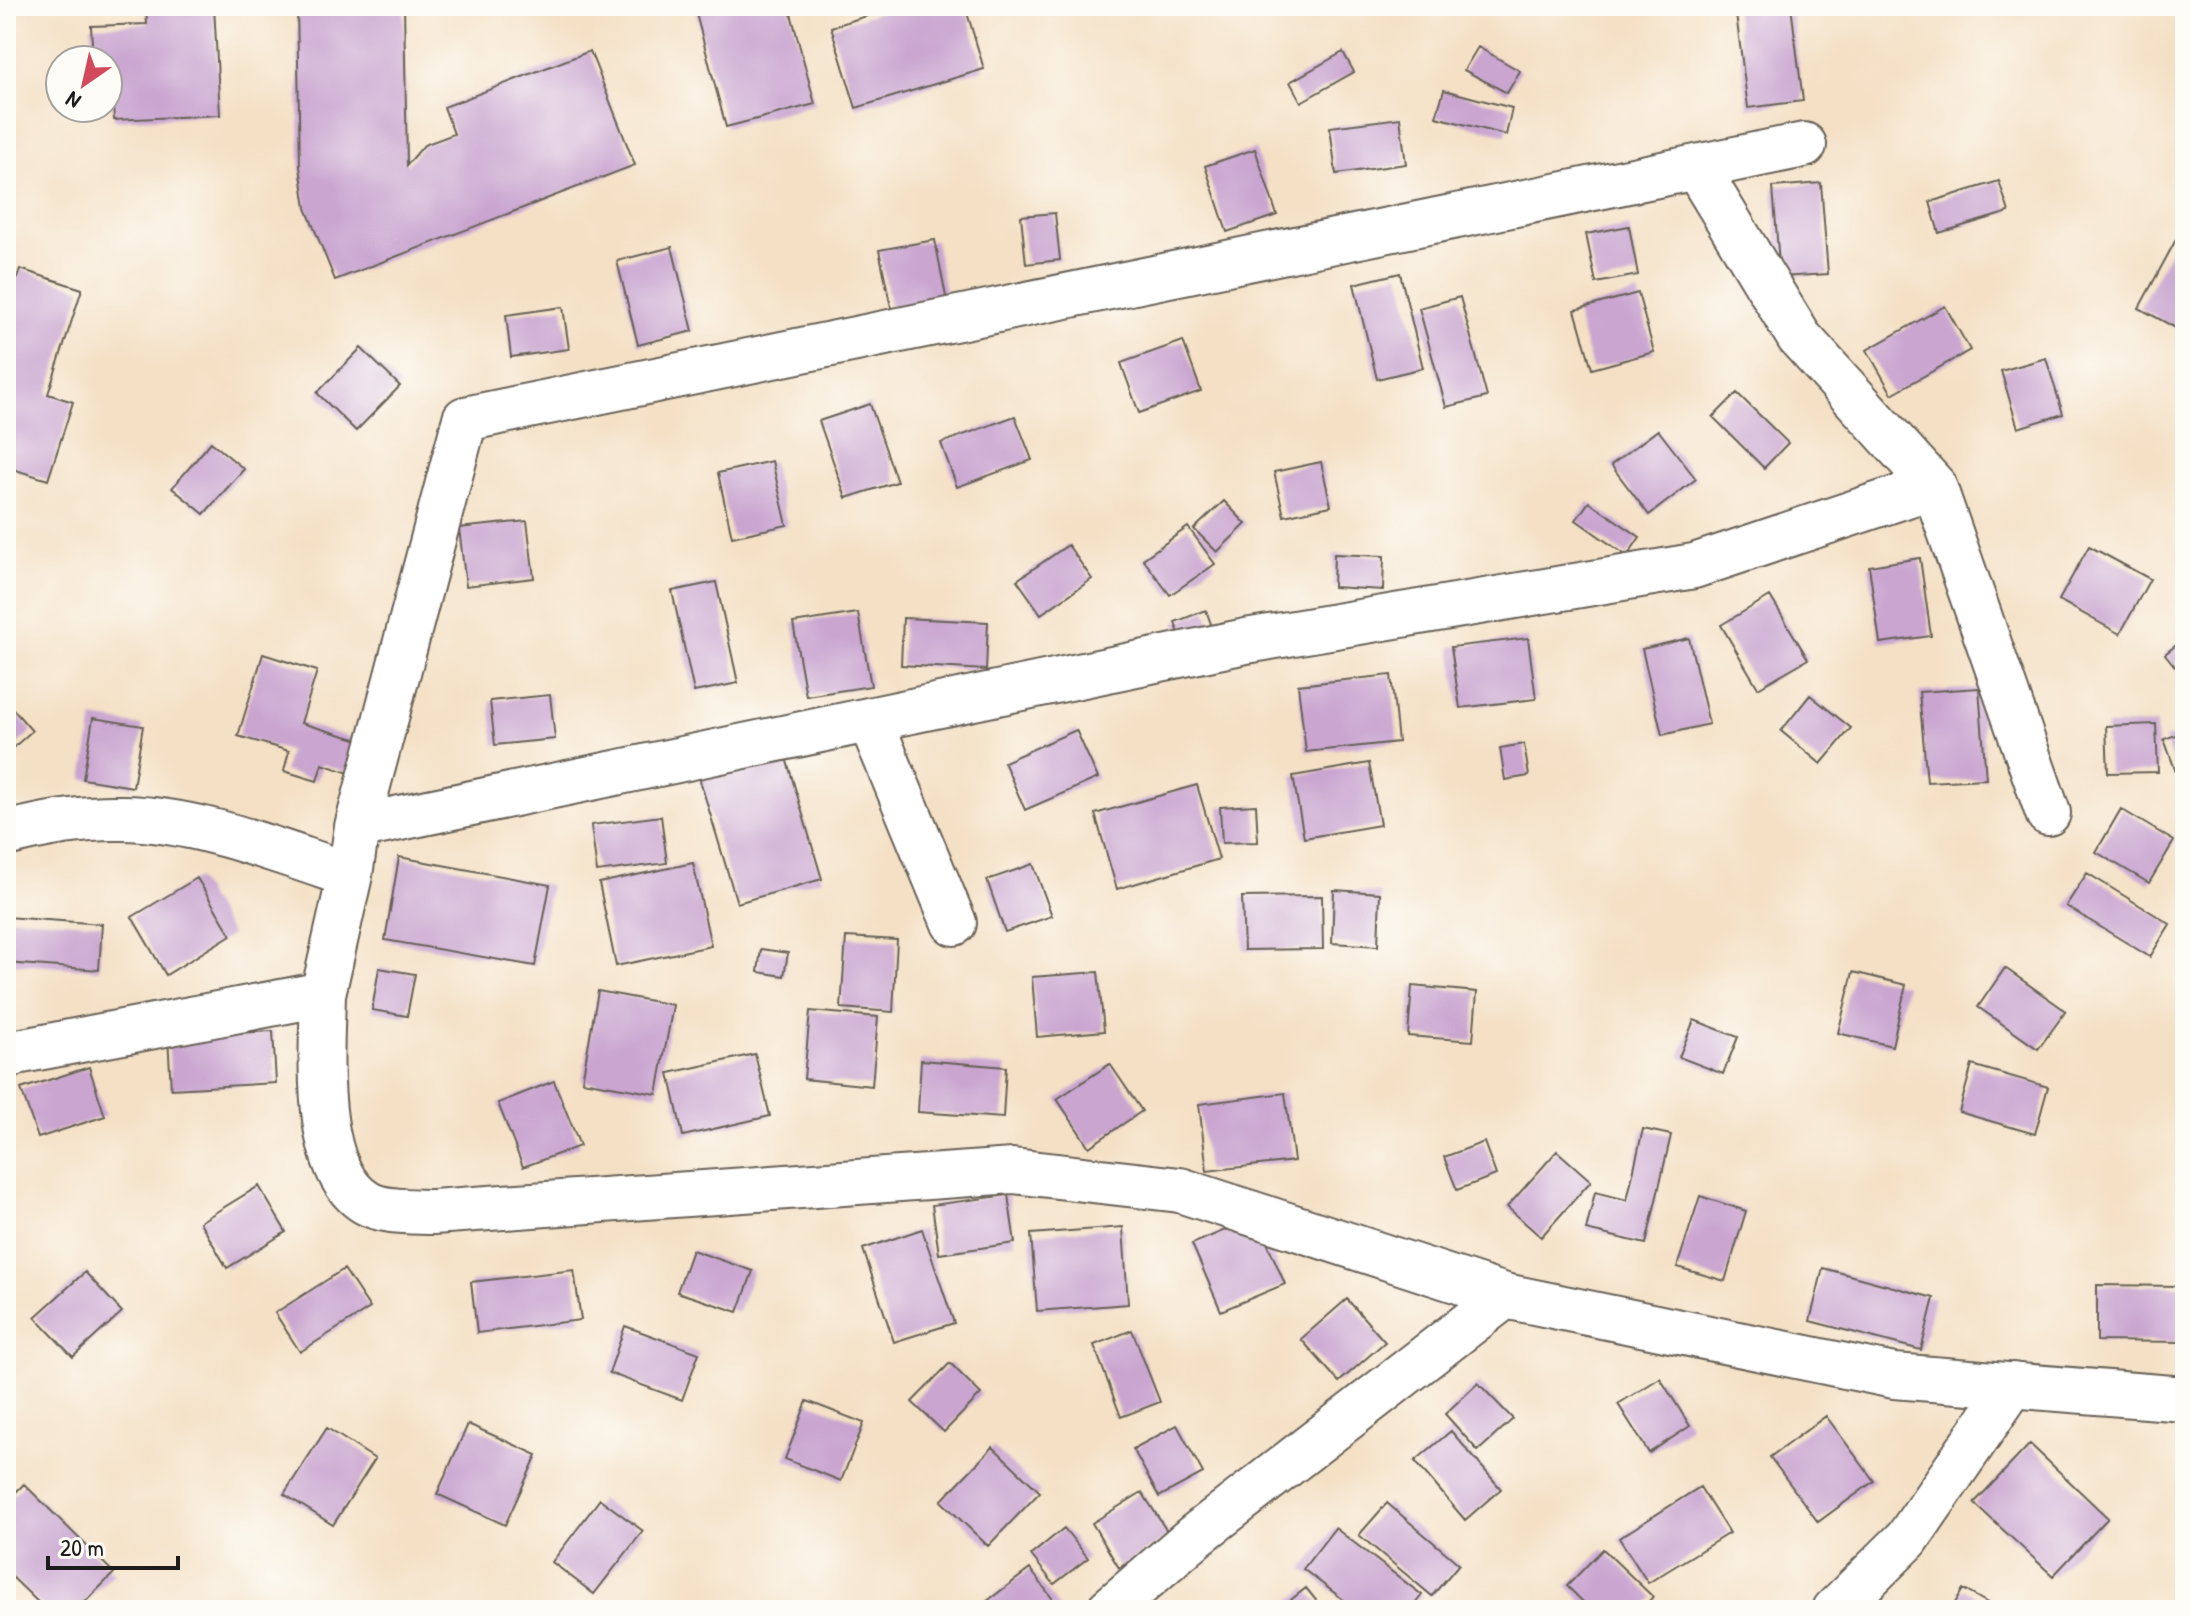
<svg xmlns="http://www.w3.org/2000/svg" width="2191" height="1616" viewBox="0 0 2191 1616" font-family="'Patrick Hand',sans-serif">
<rect width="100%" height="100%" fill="#fdfcf7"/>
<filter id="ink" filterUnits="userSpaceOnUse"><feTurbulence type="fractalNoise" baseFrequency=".0125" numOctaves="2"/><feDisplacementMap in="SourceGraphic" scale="16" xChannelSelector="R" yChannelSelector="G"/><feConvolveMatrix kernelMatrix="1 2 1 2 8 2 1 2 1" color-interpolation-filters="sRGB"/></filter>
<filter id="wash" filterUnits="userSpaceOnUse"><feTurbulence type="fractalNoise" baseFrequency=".006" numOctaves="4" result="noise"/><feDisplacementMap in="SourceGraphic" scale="32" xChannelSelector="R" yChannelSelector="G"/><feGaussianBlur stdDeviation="1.8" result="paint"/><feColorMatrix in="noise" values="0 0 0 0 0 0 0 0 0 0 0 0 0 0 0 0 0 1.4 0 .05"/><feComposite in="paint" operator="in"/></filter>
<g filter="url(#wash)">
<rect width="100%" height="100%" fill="#f4e0c5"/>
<g id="blocks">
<!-- building -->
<path fill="#c9a5d0" d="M146 6H214L220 115 114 120 111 72 108 73V60H93L91 26 147 24Z
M297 6H404L407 165 424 145 454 134 444 107 590 51 635 165 335 280 306 208 300 167Z
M694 6H789L815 104 726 127Z
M899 6H965L984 69 856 108 831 27Z
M1735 6H1791L1803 101 1748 108Z
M1478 47 1520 71 1507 93 1464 70Z
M1343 52 1354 72 1301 102 1290 82Z
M1444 90 1512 108 1506 135 1436 117Z
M1400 118 1406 164 1336 174 1330 127Z
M1255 149 1277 215 1227 232 1205 166Z
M1999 181 2009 212 1939 233 1930 202Z
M1821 183 1828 274 1780 277 1773 187Z
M1055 213 1060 260 1026 264 1021 216Z
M2185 223V333L2139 308Z
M1629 226 1638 275 1596 283 1586 234Z
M935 240 948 307 893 317 879 250Z
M672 247 693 331 638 345 617 261Z
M20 269 82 289 48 394 73 402 48 480 6 467V313Z
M1400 273 1423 368 1377 379 1354 284Z
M1638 293 1654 352 1592 369 1575 310Z
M1460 297 1487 397 1446 407 1419 308Z
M1945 306 1970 350 1892 394 1867 350Z
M563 307 569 349 511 357 506 315Z
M1183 341 1201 391 1139 413 1121 363Z
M361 348 400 386 356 431 317 393Z
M2046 358 2063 414 2018 428 2001 371Z
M1737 393 1788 443 1764 468 1713 417Z
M870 404 897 482 846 498 819 421Z
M1015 416 1032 460 957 487 941 443Z
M1658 430 1696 479 1649 515 1611 465Z
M211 442 244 469 204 514 172 488Z
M772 461 787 525 732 537 718 473Z
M1321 462 1331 506 1284 516 1274 472Z
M1224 501 1246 524 1217 552 1194 529Z
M1589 502 1640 537 1627 556 1576 520Z
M527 521 534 578 466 586 459 528Z
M1188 527 1215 564 1170 595 1143 559Z
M1068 545 1092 579 1041 614 1017 580Z
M2089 546 2150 579 2120 634 2059 600Z
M1334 554 1384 556 1383 590 1333 587Z
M1920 558 1931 636 1880 643 1869 566Z
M716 582 738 683 694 692 672 591Z
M1770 596 1808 659 1758 688 1721 625Z
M1206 610 1212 627 1181 639 1175 622Z
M858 613 871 686 806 696 793 623Z
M903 618 988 622 986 670 901 665Z
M1528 638 1536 699 1460 708 1451 647Z
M1689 638 1709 724 1662 735 1642 649Z
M2185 638V679L2165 654Z
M263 654 317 671 301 723 359 740 349 773 322 764 317 781 284 771 289 751 238 736Z
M1391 675 1398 742 1306 752 1298 685Z
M1979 688 1986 779 1927 782 1919 692Z
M550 695 555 739 495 745 490 701Z
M1810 695 1851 728 1821 764 1781 731Z
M6 701 32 731 6 754Z
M93 718 143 726 133 787 83 779Z
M2156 724 2158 772 2108 773 2106 726Z
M1076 730 1098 778 1025 810 1004 762Z
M2185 732V797L2164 739Z
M1524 744 1529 776 1505 780 1500 748Z
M784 751 822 879 737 903 699 777Z
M1369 763 1380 825 1304 838 1293 776Z
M1197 785 1219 859 1117 889 1095 814Z
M1256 805 1258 842 1222 843 1220 807Z
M2121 809 2174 841 2149 883 2096 852Z
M661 816 667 863 597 872 591 825Z
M399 857 550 885 535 966 385 940Z
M693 863 711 946 616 966 599 883Z
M1033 864 1052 916 1005 932 987 880Z
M2087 873 2170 924 2150 957 2066 906Z
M197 878 231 935 166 975 132 917Z
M1334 890 1380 893 1378 946 1332 943Z
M1322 896 1323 949 1244 950 1242 897Z
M6 917 102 924 99 970 6 963Z
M846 937 897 940 893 1012 841 1008Z
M761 949 788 953 784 976 758 972Z
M379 968 415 974 407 1016 372 1010Z
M2005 968 2066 1011 2038 1049 1978 1007Z
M1098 972 1104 1031 1037 1037 1032 977Z
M1853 972 1906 985 1892 1046 1838 1033Z
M1412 986 1477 992 1473 1041 1408 1036Z
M598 991 673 1005 657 1094 582 1081Z
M810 1011 878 1017 872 1086 804 1079Z
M1694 1020 1738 1037 1723 1074 1679 1057Z
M273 1031 276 1083 171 1089 168 1037Z
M755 1054 770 1116 683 1136 669 1073Z
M921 1060 1006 1067 1003 1118 918 1112Z
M1110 1064 1142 1111 1089 1147 1057 1099Z
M1972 1065 2048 1087 2035 1134 1959 1112Z
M89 1067 105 1116 38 1138 21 1089Z
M554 1081 580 1146 523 1167 498 1103Z
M1285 1093 1294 1161 1207 1171 1199 1104Z
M1643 1129 1671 1135 1646 1244 1586 1230 1595 1192 1627 1200Z
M1484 1142 1496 1175 1457 1190 1444 1157Z
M1557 1151 1591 1181 1541 1237 1507 1207Z
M259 1186 286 1232 227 1268 200 1222Z
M1008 1195 1015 1243 939 1254 932 1205Z
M1700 1196 1746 1211 1725 1281 1677 1267Z
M1256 1217 1285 1284 1221 1311 1192 1244Z
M1123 1227 1128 1304 1037 1311 1031 1234Z
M922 1229 954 1323 894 1342 863 1249Z
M692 1250 753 1271 738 1312 677 1292Z
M1823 1268 1934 1298 1921 1350 1810 1321Z
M344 1269 370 1308 300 1352 275 1313Z
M574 1270 581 1320 477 1333 471 1282Z
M85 1272 122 1312 73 1357 35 1317Z
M2097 1285 2182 1286V1342L2097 1341Z
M1347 1299 1385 1342 1339 1382 1301 1339Z
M625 1326 699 1353 682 1400 609 1373Z
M1132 1330 1160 1402 1121 1417 1094 1345Z
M950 1363 981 1394 944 1432 912 1402Z
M1660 1378 1690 1426 1649 1453 1618 1404Z
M1478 1383 1513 1419 1478 1451 1445 1414Z
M807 1401 864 1423 841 1481 785 1459Z
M1826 1416 1874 1481 1818 1522 1770 1457Z
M468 1424 537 1455 505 1525 437 1494Z
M1177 1425 1203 1473 1159 1497 1133 1449Z
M327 1428 375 1459 333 1525 284 1494Z
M1451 1431 1501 1489 1465 1520 1415 1461Z
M2030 1444 2108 1518 2053 1576 1974 1503Z
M993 1447 1040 1492 988 1546 941 1501Z
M24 1484 114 1573 77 1610H46L6 1571V1502Z
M1700 1487 1729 1533 1648 1583 1619 1538Z
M1142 1492 1170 1536 1119 1568 1092 1523Z
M600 1499 643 1531 594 1594 552 1562Z
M1387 1503 1459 1564 1432 1596 1359 1535Z
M1064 1528 1088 1558 1054 1584 1031 1555Z
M1335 1528 1422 1595 1410 1610H1357L1303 1569Z
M1603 1549 1653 1597 1640 1610H1591L1567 1586Z
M1030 1569 1061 1610H975Z
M1306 1588 1324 1610H1278Z
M1963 1589 2000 1610H1951Z"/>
</g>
</g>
<g filter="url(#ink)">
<use href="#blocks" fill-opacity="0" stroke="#686157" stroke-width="2"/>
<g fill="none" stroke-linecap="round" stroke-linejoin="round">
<defs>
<path id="minor" d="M1696 167 1799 337 1934 486 2048 813
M870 720 954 923
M357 827 465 419 1804 145
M6 834C44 824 83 817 122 818 200 819 278 852 350 875
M323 994C322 1050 311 1171 367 1203 385 1213 413 1211 433 1212L1013 1171 1180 1190 1505 1296
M6 1058 17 1052 323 994 350 875 357 827 1246 641 1694 566 1934 486
M1109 1610 1195 1536 1505 1296 1894 1376 2185 1399
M1835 1610 1907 1539 2013 1385"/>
</defs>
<!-- minor casing -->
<use href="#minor" stroke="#686157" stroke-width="48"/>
<!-- minor -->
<use href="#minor" stroke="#fff" stroke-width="44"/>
</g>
</g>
<!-- margin -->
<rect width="2191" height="1616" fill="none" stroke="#fdfcf7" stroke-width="32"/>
<!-- north arrow -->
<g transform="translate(84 84) rotate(214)"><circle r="38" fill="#fdfcf7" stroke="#a3a29f" stroke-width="2"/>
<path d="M0-6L14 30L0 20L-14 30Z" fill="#d1495b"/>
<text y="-12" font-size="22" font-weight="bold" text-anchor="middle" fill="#1c1c1c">N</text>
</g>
<!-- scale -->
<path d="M48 1556v12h130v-12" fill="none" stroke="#1c1c1c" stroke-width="4"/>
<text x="60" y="1556" font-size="24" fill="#1c1c1c" stroke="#fdfcf7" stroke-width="6" paint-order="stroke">20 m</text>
</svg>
